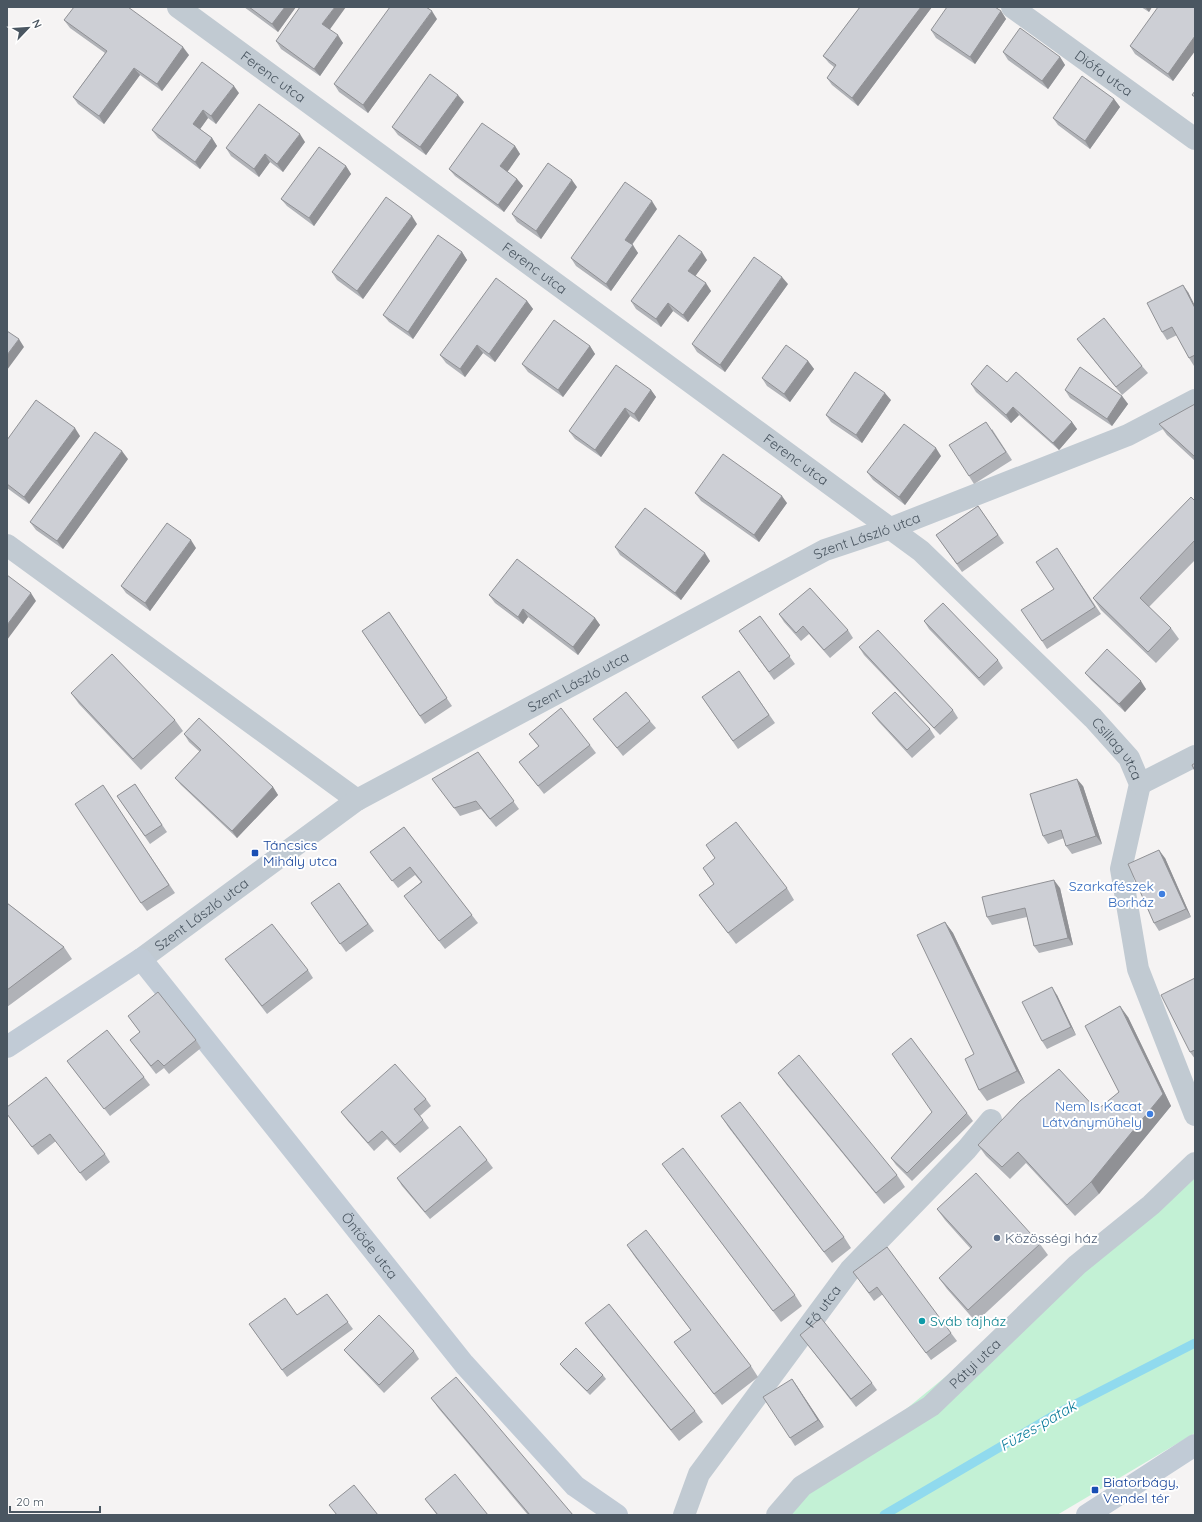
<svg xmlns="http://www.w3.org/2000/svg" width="1202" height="1522" viewBox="0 0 1202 1522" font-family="Quicksand,sans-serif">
<rect width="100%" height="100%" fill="#f5f3f3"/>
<!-- green -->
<path fill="#c3f1d5" d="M1195 1172V1433L1057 1515H777Z"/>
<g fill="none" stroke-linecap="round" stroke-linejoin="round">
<!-- stream -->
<path stroke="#90daee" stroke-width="9" d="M884 1515 1058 1413 1195 1343"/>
<!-- street -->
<g stroke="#c1cad2" stroke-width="22">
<path id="s1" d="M178 7 921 551 1093 718 1129 758 1140 784 1121 869 1138 969 1195 1115"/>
<path id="s2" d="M1012 7 1195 139"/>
<path d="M7 545 357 800"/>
<path d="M1140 784 1195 756"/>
<path id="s3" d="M141 959 357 800 825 550 891 528 1128 435 1195 400"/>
<path id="s4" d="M684 1515 699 1474 850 1270 967 1149 991 1120"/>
<path id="s5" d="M777 1515 802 1486 931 1406 1077 1265 1151 1205 1195 1163"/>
</g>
<!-- secondary -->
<g stroke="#c1cbd6" stroke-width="22">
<path id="s6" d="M7 1047 141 959 464 1364 575 1486 617 1515"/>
<path d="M1087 1515 1195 1445"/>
</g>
</g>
<!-- wall -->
<path fill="#b0b2b7" d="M244 7H296L278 32Z
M860 7H932L858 106 832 85 827 78 834 67 829 63 823 56Z
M1141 7H1152L1149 12Z
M1195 7V51L1173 81 1135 54 1130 46Z
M1001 11 1006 19 975 64 936 38 931 30Z
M437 19 368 113 339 92 334 84Z
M64 20 189 55 162 91 140 75 104 124 78 104 73 97 105 53 70 28Z
M330 30 343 43 320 76 281 49 276 41Z
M1003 52 1060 57 1065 65 1048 89 1008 60Z
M239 93 216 124 208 118 200 129 212 138 217 146 200 169 158 138 152 130Z
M1114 99 1120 107 1090 149 1058 125 1053 118Z
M464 102 426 155 398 135 392 127Z
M305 142 283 172 270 162 259 177 231 156 226 148Z
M515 146 520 154 507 171 517 179 523 186 504 212 455 176 449 169Z
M346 166 351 174 314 226 287 206 281 199Z
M577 187 541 239 517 222 512 214Z
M657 209 632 245 638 253 611 291 576 266 571 258Z
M417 224 363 299 337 280 332 272Z
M462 252 467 260 413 339 389 322 383 315Z
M707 260 695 276 711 291 688 322 673 311 661 327 636 309 631 301Z
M788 284 725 372 697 352 692 344Z
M1188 292 1195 306V365L1194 366 1189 358 1177 335 1167 340 1162 332Z
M527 301 533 309 495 362 483 353 465 377 446 363 440 355Z
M1077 339 1142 366 1148 373 1122 395 1083 347Z
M590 346 595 354 563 397 528 372 522 364Z
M808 361 814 369 790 402 767 386 762 378Z
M1007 382 1072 422 1077 429 1059 450 1019 415 1011 423 976 392 971 384Z
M651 390 656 397 639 422 630 416 601 457 575 439 569 431Z
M1065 390 1122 396 1128 404 1112 426 1070 398Z
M891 400 862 443 831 422 826 415Z
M1195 404V461L1167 435 1159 424Z
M992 429 1012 460 974 484 969 476Z
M80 436 29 504 7 488V440Z
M941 456 905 505 873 480 867 472Z
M128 459 63 549 36 530 30 522Z
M695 493 787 503 759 542 701 501Z
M1195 501V560L1149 607 1171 628 1179 639 1156 663 1101 610 1093 598Z
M978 506 1004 543 962 572 936 535Z
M615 547 710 561 681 600 620 555Z
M196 548 150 611 126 593 121 586Z
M1062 556 1101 614 1047 649 1042 641 1054 589Z
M489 595 595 618 600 625 578 655 528 617 523 624 495 603Z
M389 612 452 706 425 724 362 631Z
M779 614 848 630 853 638 830 658 809 634 801 641 784 622Z
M760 616 795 664 774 680 739 631Z
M924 621 998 660 1003 668 984 686 929 629Z
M859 647 953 710 958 718 940 735 864 655Z
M739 671 775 723 738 749 702 697Z
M1085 673 1146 689 1125 712 1091 680Z
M71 693 175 720 183 731 141 770 79 704Z
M872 713 930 729 935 737 912 758 878 721Z
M593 719 650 721 656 728 623 756 599 726Z
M184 734 273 787 278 795 237 838 181 785 175 778 200 752 189 742Z
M529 734 590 745 596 753 544 794 519 762 539 747Z
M478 752 519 809 496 827 481 809 460 816 438 786Z
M135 784 167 832 150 844 117 796Z
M1083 786 1102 844 1072 854 1066 846 1064 838 1048 844 1043 836Z
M108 793 175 893 147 911 141 903Z
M404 827 478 923 445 949 404 896 421 882 415 875 398 888 370 852Z
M1165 858 1191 917 1159 931 1154 923Z
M703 868 787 888 794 900 736 944 699 895 714 884Z
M339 883 374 931 346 952 311 903Z
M1060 888 1073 945 1039 953 1034 946 1027 917 992 925 987 917Z
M7 903 64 947 72 959 7 1007Z
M945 922 953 933 1025 1083 987 1101 979 1090 974 1054Z
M225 959 308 970 313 978 267 1014Z
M1195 978V1059L1190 1052Z
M1057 995 1076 1035 1047 1049 1042 1041Z
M128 1016 196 1040 201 1048 169 1074 164 1068 156 1074 130 1040 140 1032Z
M1128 1017 1171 1106 1099 1194 1075 1216 1026 1163 1010 1179 986 1156 978 1145 1097 1110 1119 1092Z
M67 1061 144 1077 150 1085 110 1116Z
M778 1073 897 1175 905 1187 884 1204 786 1084Z
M426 1099 431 1106 420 1116 429 1128 400 1153 387 1139 374 1151 347 1120 341 1112Z
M932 1112 967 1113 973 1121 912 1181 896 1165 891 1158Z
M7 1114 105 1154 110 1162 86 1181 56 1141 38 1155Z
M721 1116 844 1237 851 1248 832 1263 729 1128Z
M487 1160 493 1168 430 1219 402 1186 397 1178Z
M662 1164 795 1295 802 1306 781 1322Z
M937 1209 1040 1244 1048 1255 976 1322 947 1289 939 1278 971 1249 945 1220Z
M627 1245 751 1366 758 1377 722 1405 674 1342 691 1330 635 1257Z
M853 1272 951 1333 957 1341 931 1360 883 1294 874 1301Z
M327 1294 353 1329 287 1377 249 1324 297 1315Z
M585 1323 695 1411 703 1422 679 1441 593 1334Z
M800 1335 872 1383 877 1390 856 1407Z
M344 1350 414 1351 419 1359 384 1393 350 1357Z
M560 1364 603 1375 606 1379 590 1395 563 1368Z
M792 1379 824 1427 795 1446 790 1438Z
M431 1398 573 1515H528L439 1409Z
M425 1499 488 1515H437Z"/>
<!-- shaded-wall -->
<path fill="#909195" d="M285 7H296L278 32 272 24Z
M335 7H346L328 32 322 24Z
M921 7H932L858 106 852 98Z
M1145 7H1152L1149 12Z
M432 11 437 19 368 113 363 105Z
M1001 11 1006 19 975 64 970 57Z
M338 35 343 43 320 76 314 69Z
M1195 36V51L1173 81 1168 74Z
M183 47 189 55 162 91 157 84Z
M1060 57 1065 65 1048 89 1042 81Z
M134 68 140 75 104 124 99 116Z
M234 86 239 93 216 124 211 116Z
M458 95 464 102 426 155 420 147Z
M1114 99 1120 107 1090 149 1085 141Z
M203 110 208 118 198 132 193 124Z
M300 134 305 142 283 172 277 164Z
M212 138 217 146 200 169 195 162Z
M515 146 520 154 506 174 500 166Z
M265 154 270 162 259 177 254 169Z
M346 166 351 174 314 226 309 218Z
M517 179 523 186 504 212 498 205Z
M572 180 577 187 541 239 536 231Z
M652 201 657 209 630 247 625 240Z
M412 216 417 224 363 299 357 291Z
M633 245 638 253 611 291 606 284Z
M462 252 467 260 413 339 408 332Z
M702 252 707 260 694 278 688 271Z
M782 277 788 284 725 372 720 365Z
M706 283 711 291 688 322 683 315Z
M1183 285 1188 292 1195 306V308Z
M527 301 533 309 495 362 489 354Z
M668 303 673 311 661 327 656 319Z
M19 339 24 347 7 370V355Z
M477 345 483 353 465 377 460 369Z
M590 346 595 354 563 397 558 390Z
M808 361 814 369 790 402 784 394Z
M651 390 656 397 639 422 634 414Z
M885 393 891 400 862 443 856 435Z
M1122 396 1128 404 1112 426 1107 419Z
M1013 407 1019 415 1011 423 1006 415Z
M625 408 630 416 601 457 595 450Z
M1072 422 1077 429 1059 450 1053 443Z
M75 428 80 436 29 504 24 497Z
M936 448 941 456 905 505 899 497Z
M122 451 128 459 63 549 57 541Z
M782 496 787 503 759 542 754 535Z
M191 540 196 548 150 611 145 603Z
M705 553 710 561 681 600 675 593Z
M31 593 36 601 7 640V625Z
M523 609 528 617 523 624 518 617Z
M595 618 600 625 578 655 573 647Z
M1141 681 1146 689 1125 712 1119 704Z
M1077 779 1083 786 1102 844 1096 836Z
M273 787 278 795 237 838 232 831Z
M1159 850 1165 858 1191 917 1186 909Z
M1054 880 1060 888 1073 945 1068 938Z
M945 922 953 933 1025 1083 1017 1071Z
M1052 987 1057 995 1076 1035 1071 1027Z
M1120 1006 1128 1017 1171 1106 1099 1194 1091 1182 1163 1094Z
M792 1379 797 1386 824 1427 818 1420Z"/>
<!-- building -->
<path fill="#cdcfd5" stroke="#909195" d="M74 7H128L183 47 157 84 134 68 99 116 73 97 107 51 64 20Z
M249 7H285L272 24Z
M300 7H335L322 24 338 35 314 69 276 41Z
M390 7H426L432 11 363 105 334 84Z
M860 7H921L852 98 827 78 836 65 823 56Z
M947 7H995L1001 11 970 57 931 30Z
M1158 7H1195V36L1168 74 1130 46Z
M1020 28 1060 57 1042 81 1003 52Z
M202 62 234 86 211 116 203 110 193 124 212 138 195 162 152 130Z
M430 74 458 95 420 147 392 127Z
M1082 76 1114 99 1085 141 1053 118Z
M1195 91V97L1192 95Z
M259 104 300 134 277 164 265 154 254 169 226 148Z
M482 123 515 146 500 166 517 179 498 205 449 169Z
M319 147 346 166 309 218 281 199Z
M548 163 572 180 536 231 512 214Z
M625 182 652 201 625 240 633 245 606 284 571 258Z
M386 197 412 216 357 291 332 272Z
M438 235 462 252 408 332 383 315Z
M679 235 702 252 688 271 706 283 683 315 668 303 656 319 631 301Z
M754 257 782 277 720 365 692 344Z
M496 278 527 301 489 354 477 345 460 369 440 355Z
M1183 285 1195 308V355L1189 358 1172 327 1162 332 1147 303Z
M1104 318 1142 366 1116 387 1077 339Z
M554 320 590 346 558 390 522 364Z
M7 331 19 339 7 355Z
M786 345 808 361 784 394 762 378Z
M616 365 651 390 634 414 625 408 595 450 569 431Z
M987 365 1007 382 1016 372 1072 422 1053 443 1013 407 1006 415 971 384Z
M1080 367 1122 396 1107 419 1065 390Z
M855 372 885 393 856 435 826 415Z
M36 400 75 428 24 497 7 484V440Z
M1195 404V457L1159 424Z
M986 422 1006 452 969 476 949 445Z
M904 424 936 448 899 497 867 472Z
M95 432 122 451 57 541 30 522Z
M723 454 782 496 754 535 695 493Z
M1191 497 1195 501V540L1140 598 1171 628 1148 652 1093 598Z
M978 506 998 535 957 564 936 535Z
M645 508 705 553 675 593 615 547Z
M167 523 191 540 145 603 121 586Z
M1057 548 1095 607 1042 641 1021 610 1054 589 1036 562Z
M517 559 595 618 573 647 523 609 518 617 489 595Z
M7 575 31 593 7 625Z
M810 588 848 630 824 650 803 626 796 633 779 614Z
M943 603 998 660 979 678 924 621Z
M389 612 447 698 420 716 362 631Z
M760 616 790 656 769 672 739 631Z
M878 630 953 710 934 728 859 647Z
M1107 649 1141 681 1119 704 1085 673Z
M112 654 175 720 133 759 71 693Z
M739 671 769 715 733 741 702 697Z
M626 692 650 721 617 748 593 719Z
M895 692 930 729 907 750 872 713Z
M561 708 590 745 538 786 519 762 539 746 529 734Z
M199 718 273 787 232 831 175 778 201 750 184 734Z
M478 752 514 801 490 819 476 801 454 808 432 779Z
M1195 763V771L1192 765Z
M1077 779 1096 836 1066 846 1061 830 1043 836 1030 794Z
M135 784 162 825 145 836 117 796Z
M103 785 169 885 141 903 75 804Z
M736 822 787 888 728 933 699 895 714 884 703 868 715 858 706 845Z
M404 827 472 915 439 941 404 896 422 882 410 867 392 881 370 852Z
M1159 850 1186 909 1154 923 1128 864Z
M1054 880 1068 938 1034 946 1025 908 987 917 982 897Z
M339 883 368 924 340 944 311 903Z
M7 903 64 947 7 990Z
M945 922 1017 1071 979 1090 965 1059 974 1054 917 935Z
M272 924 308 970 262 1006 225 959Z
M1195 978V1050L1190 1052 1161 995Z
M1052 987 1071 1027 1042 1041 1022 1002Z
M158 992 196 1040 164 1066 158 1060 151 1066 130 1040 140 1032 128 1016Z
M1120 1006 1163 1094 1091 1182 1067 1205 1018 1152 1002 1167 978 1145 1020 1101 1059 1069 1097 1110 1119 1092 1085 1026Z
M107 1030 144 1077 104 1109 67 1061Z
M911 1038 967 1113 907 1173 891 1158 932 1112 892 1054Z
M799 1055 897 1175 876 1193 778 1073Z
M395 1064 426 1099 414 1109 423 1120 395 1145 382 1131 368 1143 341 1112Z
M46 1077 105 1154 80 1173 50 1134 32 1147 7 1114V1107Z
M740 1102 844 1237 824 1252 721 1116Z
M460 1126 487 1160 425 1212 397 1178Z
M683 1148 795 1295 773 1311 662 1164Z
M976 1173 1040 1244 968 1310 939 1278 972 1247 937 1209Z
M646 1230 751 1366 714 1394 674 1342 691 1330 627 1245Z
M887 1247 951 1333 926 1353 877 1287 869 1293 853 1272Z
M327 1294 348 1322 282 1370 249 1324 285 1298 297 1315Z
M609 1304 695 1411 671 1430 585 1323Z
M379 1315 414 1351 379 1385 344 1350Z
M821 1318 872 1383 851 1399 800 1335Z
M576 1348 603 1375 587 1391 560 1364Z
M456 1377 573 1515H530L431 1398Z
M792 1379 818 1420 790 1438 763 1397Z
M455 1474 488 1515H438L425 1499Z
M354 1485 378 1515H337L329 1505Z"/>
<!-- markers -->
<g fill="#1a4fb4" stroke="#fff" stroke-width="1.5">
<rect x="251" y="849" width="8" height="8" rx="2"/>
<rect x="1091" y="1486" width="8" height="8" rx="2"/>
</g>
<g fill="#3f7fe0" stroke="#fff" stroke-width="1.5">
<circle cx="1162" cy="894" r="4"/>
<circle cx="1150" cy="1114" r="4"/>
</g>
<circle fill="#5c6f8a" stroke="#fff" stroke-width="1.5" cx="997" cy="1238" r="4"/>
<circle fill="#0f9aa8" stroke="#fff" stroke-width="1.5" cx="922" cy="1321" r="4"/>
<g text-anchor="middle" stroke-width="4" stroke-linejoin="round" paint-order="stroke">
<!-- street labels -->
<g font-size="14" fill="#4a5661" stroke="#fff">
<text dy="5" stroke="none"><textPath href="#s2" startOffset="113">Diófa utca</textPath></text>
<text dy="5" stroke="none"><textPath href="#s1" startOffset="118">Ferenc utca</textPath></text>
<text dy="5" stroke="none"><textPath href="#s1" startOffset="442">Ferenc utca</textPath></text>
<text dy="5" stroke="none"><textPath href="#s1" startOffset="766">Ferenc utca</textPath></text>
<text dy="5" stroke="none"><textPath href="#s3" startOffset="843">Szent László utca</textPath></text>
<text dy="5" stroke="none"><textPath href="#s3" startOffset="519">Szent László utca</textPath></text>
<text dy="5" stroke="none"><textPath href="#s1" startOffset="1200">Csillag utca</textPath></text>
<text dy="5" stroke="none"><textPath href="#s3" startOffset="75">Szent László utca</textPath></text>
<text dy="5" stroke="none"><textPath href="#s6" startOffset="527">Öntöde utca</textPath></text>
<text dy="5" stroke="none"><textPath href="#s4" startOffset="252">Fő utca</textPath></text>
<text dy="5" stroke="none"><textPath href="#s5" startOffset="251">Pátyi utca</textPath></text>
</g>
<!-- transit labels -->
<g font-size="14" fill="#164399" stroke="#fff" text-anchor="start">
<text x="263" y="850">Táncsics<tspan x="263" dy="16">Mihály utca</tspan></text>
<text x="1103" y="1487">Biatorbágy,<tspan x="1103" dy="16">Vendel tér</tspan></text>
</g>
<!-- shop labels -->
<g font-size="14" fill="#366cbe" stroke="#fff" text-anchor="end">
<text x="1154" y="891">Szarkafészek<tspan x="1154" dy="16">Borház</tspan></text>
<text x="1142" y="1111">Nem Is Kacat<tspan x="1142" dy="16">Látványműhely</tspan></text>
</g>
<!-- service labels -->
<g font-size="14" fill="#4e5e75" stroke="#fff" text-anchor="start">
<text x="1005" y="1243">Közösségi ház</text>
</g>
<!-- culture labels -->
<g font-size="14" fill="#0d838f" stroke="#fff" text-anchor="start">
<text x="930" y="1326">Sváb tájház</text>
</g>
<!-- water labels -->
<g font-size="15" font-style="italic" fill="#0c7c9b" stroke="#fff">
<text transform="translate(1038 1426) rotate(-30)" y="5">Füzes-patak</text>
</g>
</g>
<!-- border -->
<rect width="1202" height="1522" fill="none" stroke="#4a5661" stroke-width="16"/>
<!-- north arrow -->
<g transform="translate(28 28) rotate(65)" stroke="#ffffff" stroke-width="3" paint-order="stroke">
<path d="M0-3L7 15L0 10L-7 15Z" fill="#4a5661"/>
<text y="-6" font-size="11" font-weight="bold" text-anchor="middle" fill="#4a5661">N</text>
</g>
<!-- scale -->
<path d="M10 1506v6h90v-6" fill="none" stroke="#4a5661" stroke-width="2"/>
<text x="16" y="1506" font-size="12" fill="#4a5661" stroke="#ffffff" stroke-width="3" paint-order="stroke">20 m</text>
</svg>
